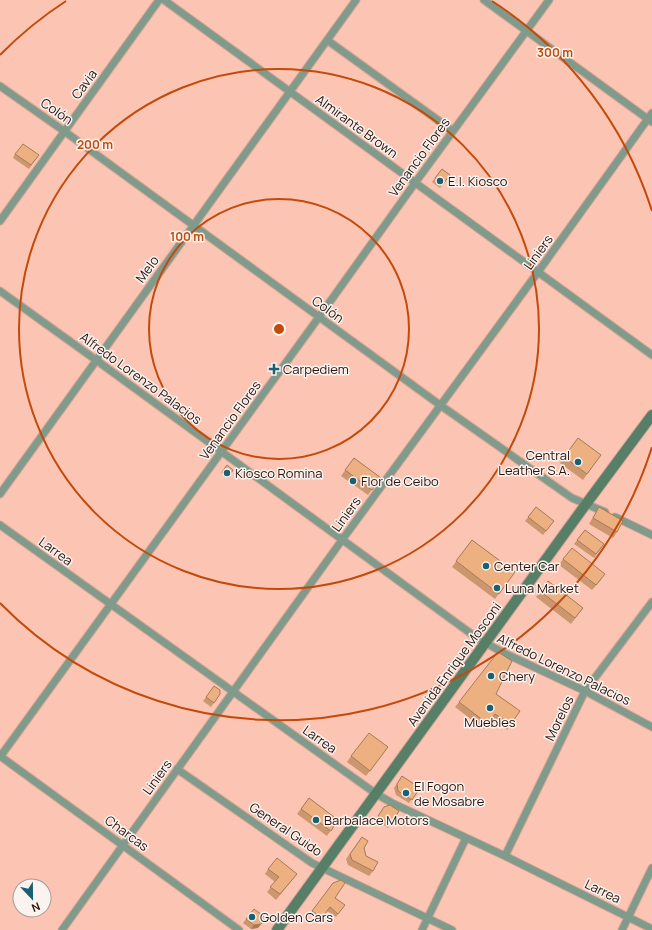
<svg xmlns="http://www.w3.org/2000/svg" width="652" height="930" viewBox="0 0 652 930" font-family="Manrope,sans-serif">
<rect width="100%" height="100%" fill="#fcc5b3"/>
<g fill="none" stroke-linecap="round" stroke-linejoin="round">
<defs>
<path id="street" d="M164 0 652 355
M484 0 652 122
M327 40 453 131
M0 86 64 131 440 405 572 498 605 512
M0 221 159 0
M0 291 96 360 477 638 502 652 585 691 652 727
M0 494 356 0
M615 517 652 535
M0 525 375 793 392 803 505 856 652 929
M0 756 239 930
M0 757 319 317 415 183 549 0
M177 769 312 863 452 930
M505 856 585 691 652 602
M62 930 342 540 538 272 652 113
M422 930 466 838
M622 930 652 868"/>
<path id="secondary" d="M277 930 586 504 652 415"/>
</defs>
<!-- street casing -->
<use href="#street" stroke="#d6a595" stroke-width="9"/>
<!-- secondary casing -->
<use href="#secondary" stroke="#d6a595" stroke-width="12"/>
<!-- street -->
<use href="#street" stroke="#809b8b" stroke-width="7"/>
<!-- secondary -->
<use href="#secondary" stroke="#577f68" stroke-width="10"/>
</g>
<!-- wall -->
<path fill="#cc976f" d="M15 154 39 155 29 169 13 158Z
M442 169 450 175 440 188 432 182Z
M578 438 601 455 583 480 560 463Z
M354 458 381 478 368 495 341 476Z
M227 465 233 470 228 478 221 473Z
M536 507 554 521 543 535 525 521Z
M599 507 617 532 613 538 589 524Z
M585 530 604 544 594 558 574 544Z
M472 540 515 572 495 599 452 567Z
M563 559 601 580 592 590 559 565Z
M540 591 583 608 571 624 536 597Z
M214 686 220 694 211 707 203 701Z
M496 694 520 711 507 730 491 720 484 729 455 707 459 702Z
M388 747 366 776 347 762 351 756Z
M402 776 420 788 409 803 396 795 394 788Z
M309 798 338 820 327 836 297 814Z
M384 807 399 811 388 828 376 820Z
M362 837 366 856 373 871 369 876 348 865 346 859Z
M268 869 297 874 276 900 267 892 275 882 265 874Z
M333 883 335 898 345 905 336 917 327 911 319 921 310 915Z
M246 919 258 928 251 929 243 923Z"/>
<!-- shaded-wall -->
<path fill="#a67b5a" d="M266 918 258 928 251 929 254 925Z"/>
<!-- building -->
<path fill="#edb081" stroke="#a67b5a" d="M23 144 39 155 31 165 15 154Z
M442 169 450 175 443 184 435 178Z
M578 438 601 455 587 474 564 457Z
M354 458 381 478 372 490 345 470Z
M227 465 233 470 229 476 222 472Z
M536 507 554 521 546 531 528 517Z
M599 507 623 521 617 532 593 518Z
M585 530 604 544 596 554 577 540Z
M472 540 515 572 499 594 456 561Z
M572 548 605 574 596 585 563 559Z
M548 581 583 608 575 618 540 591Z
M498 652 512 661 496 694 520 711 511 724 495 714 488 724 459 702Z
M214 686 220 690V694L214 703 206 697Z
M369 733 388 747 370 771 351 756Z
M402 776 420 788 412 800 398 791 397 784Z
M309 798 338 820 331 831 301 809Z
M390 805 399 811 391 824 378 816 384 807Z
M362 837 368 841 364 848 366 856 378 862 373 871 352 860 350 854Z
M277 858 297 874 280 894 270 887 279 877 268 869Z
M341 880 345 883 335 898 345 905 338 914 330 907 322 918 312 911 333 883Z
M254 909 266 918 261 924 254 925 246 919Z"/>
<!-- distance rings -->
<g fill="none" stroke="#c24b0c" stroke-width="2">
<circle cx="279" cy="329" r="130"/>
<circle cx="279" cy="329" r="260"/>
<path d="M652 447A391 391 0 0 1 0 603M0 55A391 391 0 0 1 66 1M492 1A391 391 0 0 1 652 211"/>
</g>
<!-- markers -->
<g fill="#1b6072" stroke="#faf3f0" stroke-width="1.5">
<circle cx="440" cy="181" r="4"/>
<path d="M272 363h4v4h4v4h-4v4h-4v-4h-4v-4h4z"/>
<circle cx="578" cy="462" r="4"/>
<circle cx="227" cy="473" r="4"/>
<circle cx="353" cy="481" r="4"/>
<circle cx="486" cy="566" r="4"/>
<circle cx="497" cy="588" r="4"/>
<circle cx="491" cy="676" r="4"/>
<circle cx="490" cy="708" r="4"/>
<circle cx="406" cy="793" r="4"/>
<circle cx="316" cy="820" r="4"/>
<circle cx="252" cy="917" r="4"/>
</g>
<g text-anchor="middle" stroke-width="3" stroke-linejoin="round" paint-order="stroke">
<!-- street labels -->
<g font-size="13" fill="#2a120a" stroke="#faf3f0">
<text transform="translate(84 84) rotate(-54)" y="5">Cavia</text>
<text transform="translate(57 111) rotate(35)" y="5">Colón</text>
<text transform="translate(357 126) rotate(36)" y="5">Almirante Brown</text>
<text transform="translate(419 157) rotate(-54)" y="5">Venancio Flores</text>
<text transform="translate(538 252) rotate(-54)" y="5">Liniers</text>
<text transform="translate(147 269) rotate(-54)" y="5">Melo</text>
<text transform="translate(328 309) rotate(36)" y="5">Colón</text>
<text transform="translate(141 378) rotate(36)" y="5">Alfredo Lorenzo Palacios</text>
<text transform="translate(230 420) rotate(-54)" y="5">Venancio Flores</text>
<text transform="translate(346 514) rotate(-54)" y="5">Liniers</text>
<text transform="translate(56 551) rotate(36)" y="5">Larrea</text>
<text transform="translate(454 664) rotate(-54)" y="5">Avenida Enrique Mosconi</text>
<text transform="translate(564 669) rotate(26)" y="5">Alfredo Lorenzo Palacios</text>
<text transform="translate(559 718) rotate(-64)" y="5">Morelos</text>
<text transform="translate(320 739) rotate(35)" y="5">Larrea</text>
<text transform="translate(157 777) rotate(-54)" y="5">Liniers</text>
<text transform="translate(286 829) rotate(34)" y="5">General Guido</text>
<text transform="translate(127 833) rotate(36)" y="5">Charcas</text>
<text transform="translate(603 891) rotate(26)" y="5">Larrea</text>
</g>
<!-- poi labels -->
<g font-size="13" fill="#2a120a" stroke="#faf3f0" text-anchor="start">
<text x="448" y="186">E.I. Kiosco</text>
<text x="283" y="374">Carpediem</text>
<text x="570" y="460" text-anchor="end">Central<tspan x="570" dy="15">Leather S.A.</tspan></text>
<text x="235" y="478">Kiosco Romina</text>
<text x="361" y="486">Flor de Ceibo</text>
<text x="494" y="571">Center Car</text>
<text x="505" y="593">Luna Market</text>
<text x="499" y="681">Chery</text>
<text x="490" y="727" text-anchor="middle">Muebles</text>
<text x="414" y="791">El Fogon<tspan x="414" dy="15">de Mosabre</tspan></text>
<text x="324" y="825">Barbalace Motors</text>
<text x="260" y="922">Golden Cars</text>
</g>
</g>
<circle cx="279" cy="329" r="6" fill="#c24b0c" stroke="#faf3f0" stroke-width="2"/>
<g font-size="12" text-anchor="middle" font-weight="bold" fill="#c24b0c" stroke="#faf3f0" stroke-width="3" stroke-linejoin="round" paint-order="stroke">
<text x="555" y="57">300 m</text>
<text x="95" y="149">200 m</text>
<text x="187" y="241">100 m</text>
</g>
<!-- north arrow -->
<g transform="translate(32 898) rotate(158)"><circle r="19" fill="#faf3f0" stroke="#a79994"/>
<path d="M0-3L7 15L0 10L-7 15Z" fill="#1b6072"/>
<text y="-6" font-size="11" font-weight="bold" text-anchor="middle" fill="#2a120a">N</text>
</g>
</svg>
